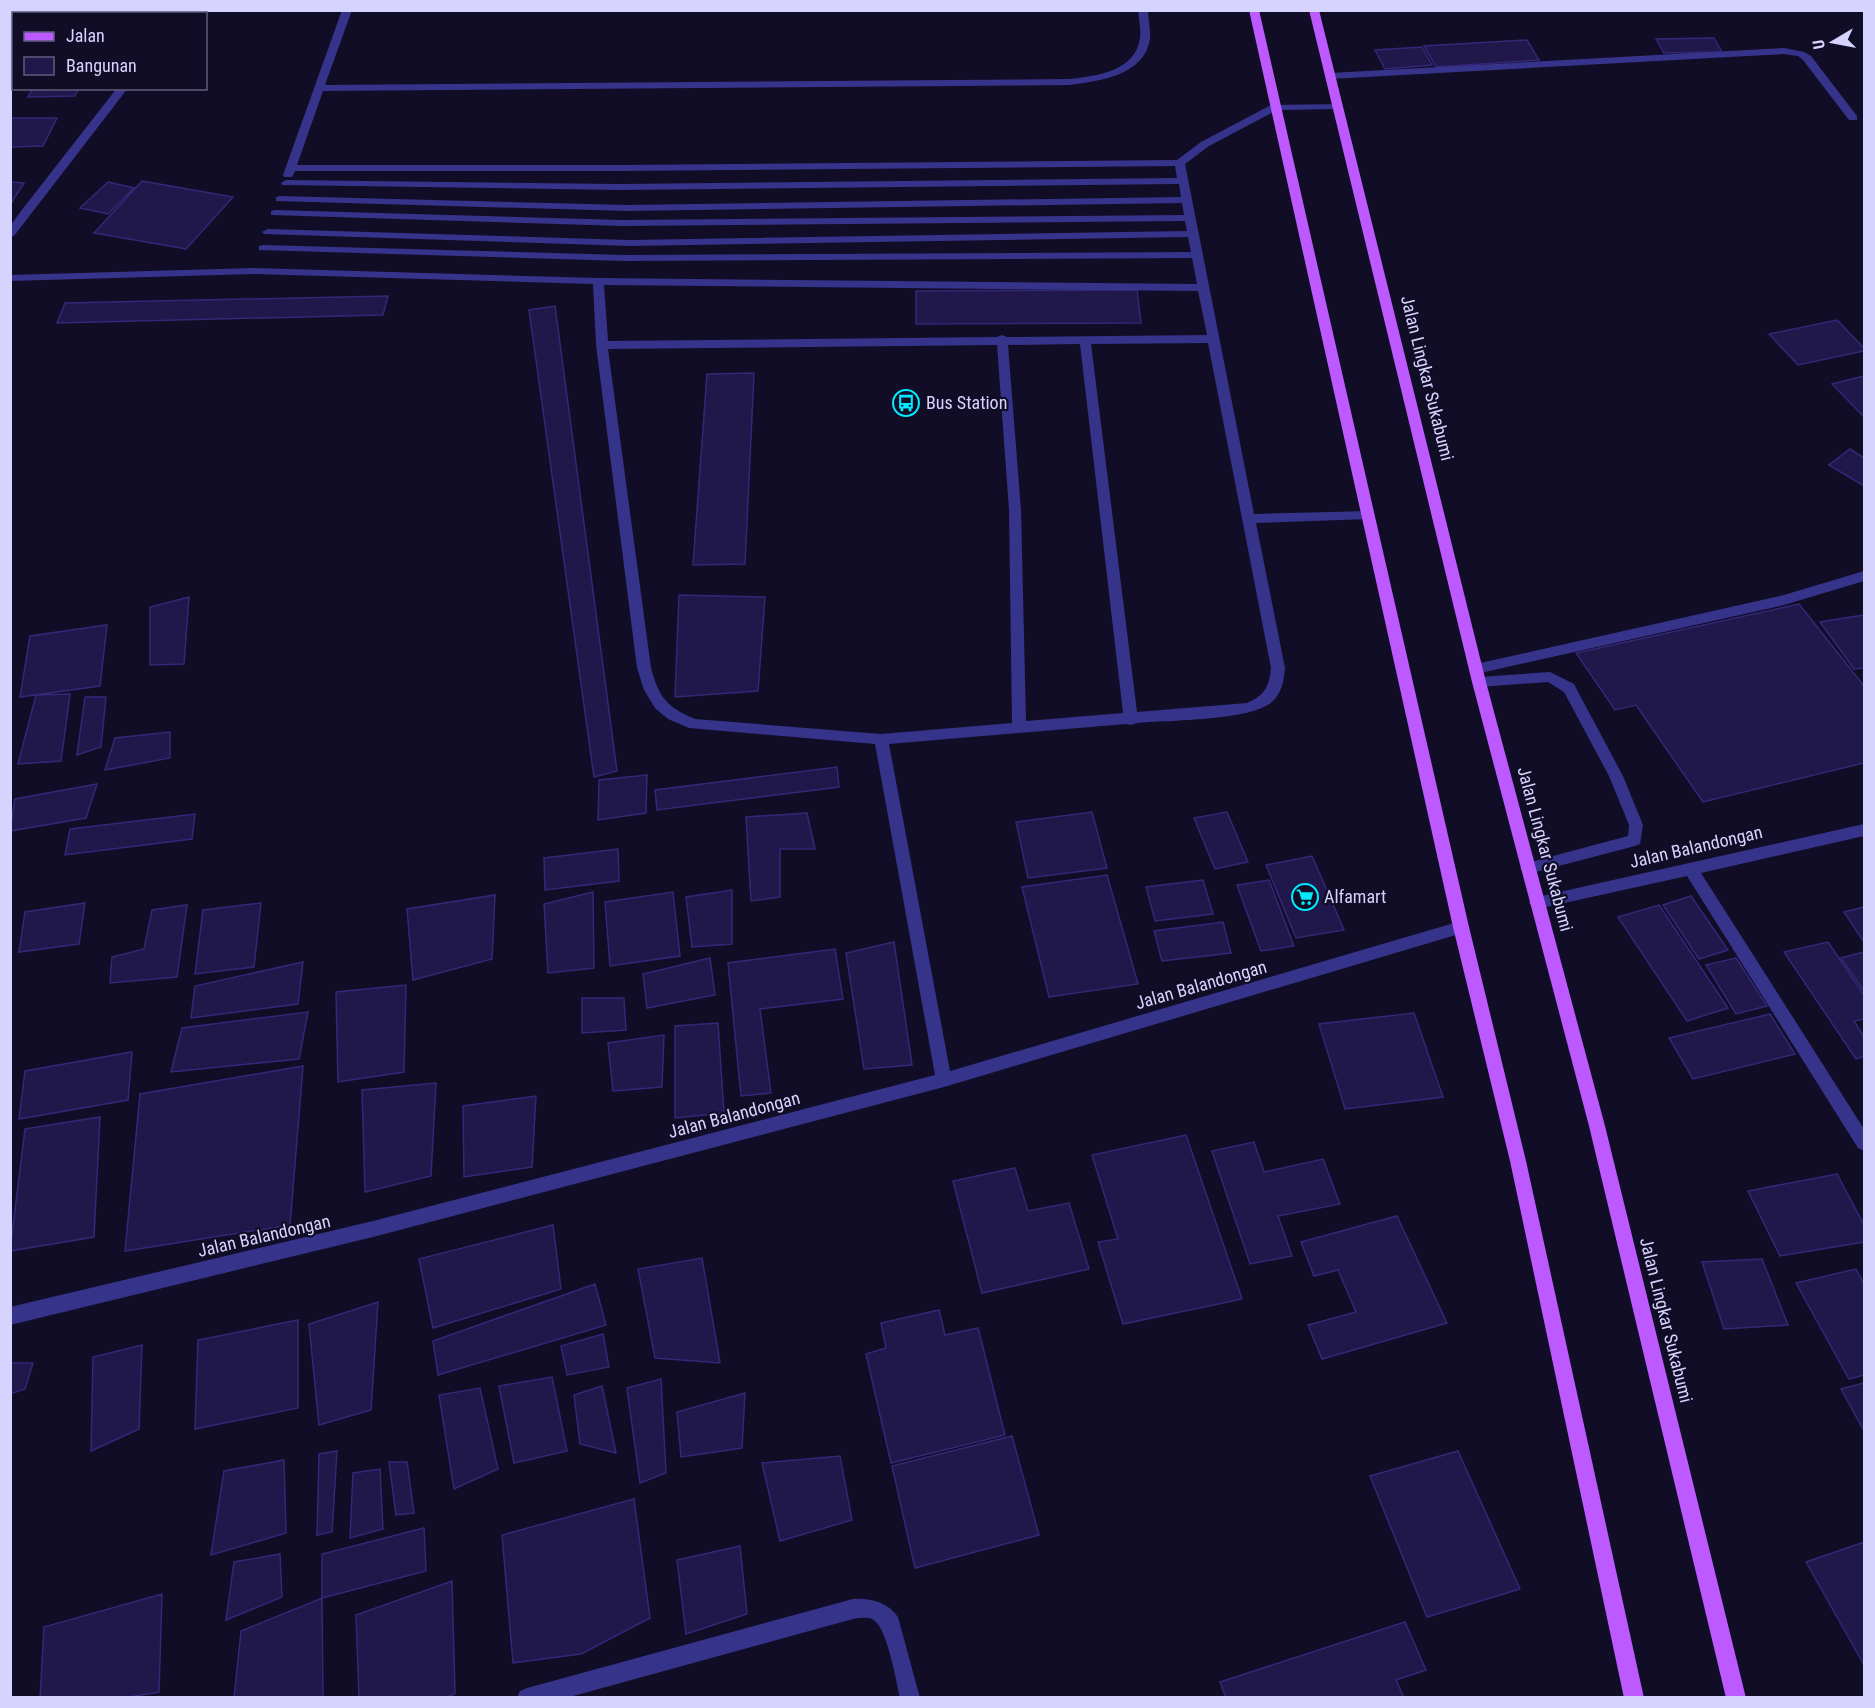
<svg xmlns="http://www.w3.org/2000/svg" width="1875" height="1708" viewBox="0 0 1875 1708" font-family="'Roboto Condensed',sans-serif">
<rect width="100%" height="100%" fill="#110d27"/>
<!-- building -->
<path fill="#20174a" stroke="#352778" stroke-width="1.5" d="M1714 38 1722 52 1664 53 1656 39Z
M1527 40 1539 60 1436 67 1424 46Z
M1422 47 1432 65 1385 69 1375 50Z
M33 88H79L75 96 28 97Z
M10 118H57L43 146 10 147Z
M142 181 233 197 186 249 94 233Z
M10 182 24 183 10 205Z
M108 182 134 188 108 214 80 208Z
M1137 290 1141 323 916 324V291Z
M388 296 383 315 57 323 65 303Z
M555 306 617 771 594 777 529 310Z
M1837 320 1864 348V351L1798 365 1769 334Z
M754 373 745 564 693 565 707 374Z
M1864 376V417L1832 384Z
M1850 449 1864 458V486L1829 465Z
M679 595 765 597 758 691 675 697Z
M189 597 184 664 150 665V607Z
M1799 604 1864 686V763L1703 802 1636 705 1615 710 1576 653Z
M1864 615V668L1854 669 1820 622Z
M107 625 100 686 20 697 30 636Z
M70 694 61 761 18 764 36 695Z
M85 697H106L101 747 77 755Z
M170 732V758L105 770 115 738Z
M837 767 839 787 657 810 655 790Z
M647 775 646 813 598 820 599 780Z
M97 784 86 818 10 831 15 799Z
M1092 812 1107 868 1028 878 1016 822Z
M1227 812 1248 862 1215 869 1194 818Z
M807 813 815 849H780V897L751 901 746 817Z
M195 814 192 839 65 855 70 829Z
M618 849 619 881 545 890 544 858Z
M1312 856 1344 930 1296 938 1266 865Z
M1107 875 1138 984 1049 997 1022 887Z
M1203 880 1213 914 1155 921 1146 887Z
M1269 880 1294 946 1261 951 1237 885Z
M732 890V944L692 947 686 897Z
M593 892 594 968 548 973 544 904Z
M673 892 680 956 610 966 605 902Z
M495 895 492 959 413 980 407 909Z
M1691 896 1728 950 1699 959 1663 905Z
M85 903 79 944 19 952 25 912Z
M261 903 254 967 195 974 203 910Z
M187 905 177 977 110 983 112 957 144 949 152 910Z
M1659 905 1728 1008 1687 1021 1618 917Z
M1864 907V942L1844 912Z
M1223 922 1231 953 1162 961 1154 931Z
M894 942 912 1065 864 1069 846 953Z
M1828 942 1864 995V1019L1854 1021 1864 1037V1056L1856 1059 1784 952Z
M835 949 843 999 760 1009 771 1093 741 1096 728 963Z
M1864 952V991L1841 958Z
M710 958 715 995 647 1008 643 974Z
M1736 958 1767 1006 1736 1014 1706 965Z
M303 962 298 1004 191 1018 195 986Z
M406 985 404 1072 338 1082 336 992Z
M582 998H624L626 1030 582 1033Z
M308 1012 299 1059 171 1072 182 1028Z
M1414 1013 1443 1097 1345 1109 1319 1024Z
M1770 1014 1795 1054 1693 1079 1669 1038Z
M718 1023 724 1113 675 1118V1026Z
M664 1035 662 1087 613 1091 608 1043Z
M132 1052 128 1100 19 1119 25 1071Z
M303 1066 290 1225 125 1251 140 1094Z
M436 1083 431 1176 365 1192 362 1090Z
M536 1096 532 1167 464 1177 463 1106Z
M100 1117 94 1237 10 1251 25 1129Z
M1186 1135 1242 1299 1123 1324 1098 1242 1118 1239 1092 1155Z
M1254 1142 1264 1172 1323 1159 1340 1204 1278 1216 1292 1256 1250 1264 1212 1151Z
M1015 1168 1028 1211 1069 1203 1089 1269 982 1293 953 1181Z
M1837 1174 1864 1225V1242L1780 1256 1748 1191Z
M1397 1216 1447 1323 1322 1359 1308 1325 1356 1312 1338 1270 1314 1276 1301 1242Z
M553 1225 561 1289 433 1328 419 1259Z
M702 1258 720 1363 655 1358 638 1269Z
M1762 1259 1788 1325 1724 1329 1702 1262Z
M1856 1269 1864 1284V1375L1849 1379 1796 1283Z
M595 1284 606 1325 438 1375 433 1341Z
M378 1302 371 1410 319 1425 309 1324Z
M939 1310 945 1335 978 1328 1005 1435 891 1463 866 1354 886 1348 881 1323Z
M298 1320V1408L195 1429 198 1340Z
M603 1334 609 1367 567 1375 561 1346Z
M142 1345 139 1429 91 1451 93 1357Z
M10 1363H33L25 1389 10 1394Z
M552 1377 567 1451 514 1463 499 1386Z
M661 1379 666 1473 640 1483 627 1388Z
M1864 1383V1431L1841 1389Z
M602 1386 616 1453 580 1444 574 1395Z
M480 1388 498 1469 454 1489 439 1395Z
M745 1393 742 1448 681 1457 677 1412Z
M1012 1436 1039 1535 915 1568 892 1466Z
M337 1451 332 1532 317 1535 319 1454Z
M1458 1451 1520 1589 1427 1617 1370 1476Z
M840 1456 852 1520 780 1541 762 1463Z
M284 1460 286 1533 211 1555 224 1471Z
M389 1462H407L414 1513 396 1515Z
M380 1469 383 1529 350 1538 353 1473Z
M634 1499 650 1618 581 1654 513 1663 502 1535Z
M424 1528 426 1571 322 1598V1554Z
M1864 1542V1665L1806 1562Z
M740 1546 747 1614 686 1634 677 1560Z
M280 1554 282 1597 226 1620 234 1562Z
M452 1581 455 1694 443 1698H359L356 1615Z
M162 1594 159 1692 123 1698H40L44 1627Z
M322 1598 323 1698H234L241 1631Z
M1405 1622 1426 1670 1396 1680 1404 1698H1226L1220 1682Z"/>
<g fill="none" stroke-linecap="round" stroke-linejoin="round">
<!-- minor -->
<path fill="#35348a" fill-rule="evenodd" d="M183 10H193L191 14H181Z
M342 10H352L325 85 1069 79C1096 76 1135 72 1140 38 1141 29 1139 20 1138 10H1148C1148 20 1151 30 1150 39 1144 76 1099 81 1069 85L323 91 297 165H623L1177 160 1201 142 1271 105 1342 104 1343 106 1338 109 1277 110 1209 146 1185 164 1254 514 1369 511 1375 515 1369 519 1256 523 1285 668C1284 680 1282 693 1272 702 1250 721 1168 720 1137 723L1131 725 1126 724 889 744 950 1071 1461 921 1466 922 1469 927 1466 932 944 1087 373 1237 10 1325V1307L373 1221 935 1075 875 744 689 728 668 719 655 708 644 690 637 668 596 345 593 284 254 274 10 281V275L254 268 598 278 1197 284 1192 258 625 261 259 250V246L263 245 625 255 1191 252 1188 237 630 246 264 234 262 232 268 229 630 240 1187 231 1185 221 623 226 271 215V211L275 210 623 220 1184 215 1182 203 627 211 276 201V197L280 196 627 205 1181 197 1179 184 620 190 282 185 281 183 286 180 620 184 1177 178 1175 166 623 171H295L292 177H284L283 175ZM604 285 1198 291 1207 335 1007 337 1002 335 997 337 608 341ZM1208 343 1271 668C1269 687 1265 695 1247 703L1137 712 1091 344ZM1080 344 1123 713 1026 721 1021 510 1008 345ZM997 345 1009 510 1012 723 881 734 695 719C667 707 659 698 651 668L608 349Z
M1784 48 1804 52 1811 56 1857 116V120H1849L1803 60 1798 56 1784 54 1330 79 1325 76 1330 73Z
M117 88H128L14 236 10 237V226L21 211Z
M1864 571V581L1784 605 1476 674 1469 669 1476 664 1784 595Z
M1550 672 1574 684 1576 688 1623 776 1643 825 1640 844 1635 846 1528 874 1523 872 1520 868 1523 864 1628 836 1629 825 1609 776 1564 692 1548 682 1479 687 1472 682 1479 677Z
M1864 824V836L1701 873 1864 1129V1151L1858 1148 1687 876 1537 909 1532 907 1529 903 1532 899 1537 897Z
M853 1599C871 1598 887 1602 898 1617L920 1698H900C896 1681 887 1625 872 1619 866 1617 859 1618 853 1619L566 1698H517L520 1691 527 1688Z"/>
<!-- major -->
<path fill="#bd5aff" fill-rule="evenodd" d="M1249 10H1259L1469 927 1526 1161 1644 1698H1624L1510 1161 1453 927Z
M1309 10H1319L1486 682 1605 1126 1746 1698H1726L1589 1126 1472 682Z"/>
</g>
<!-- icons -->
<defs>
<symbol id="bus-ring" viewBox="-11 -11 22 22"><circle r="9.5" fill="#110d27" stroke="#00ecfe" stroke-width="1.5"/><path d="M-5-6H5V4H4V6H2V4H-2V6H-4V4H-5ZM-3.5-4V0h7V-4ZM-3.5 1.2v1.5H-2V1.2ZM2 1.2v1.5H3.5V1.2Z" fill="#00ecfe"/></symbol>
<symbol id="supermarket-ring" viewBox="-11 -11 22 22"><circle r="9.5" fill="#110d27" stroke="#00ecfe" stroke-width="1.5"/><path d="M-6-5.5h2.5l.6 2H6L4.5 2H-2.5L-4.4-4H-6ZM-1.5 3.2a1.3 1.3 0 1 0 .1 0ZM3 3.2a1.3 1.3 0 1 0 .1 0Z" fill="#00ecfe"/></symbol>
</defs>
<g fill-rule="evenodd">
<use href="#bus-ring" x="891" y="388" width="30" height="30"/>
<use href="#supermarket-ring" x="1290" y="882" width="30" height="30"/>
</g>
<g text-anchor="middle" stroke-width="4.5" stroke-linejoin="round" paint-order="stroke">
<!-- street labels -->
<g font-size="18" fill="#d7d3ff" stroke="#110d27">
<text transform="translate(1427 378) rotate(76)" y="6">Jalan Lingkar Sukabumi</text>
<text transform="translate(1696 847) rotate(-13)" y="6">Jalan Balandongan</text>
<text transform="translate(1545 849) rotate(75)" y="6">Jalan Lingkar Sukabumi</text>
<text transform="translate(1201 985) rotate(-16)" y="6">Jalan Balandongan</text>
<text transform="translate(734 1115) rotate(-15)" y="6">Jalan Balandongan</text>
<text transform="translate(264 1236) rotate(-13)" y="6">Jalan Balandongan</text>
<text transform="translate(1666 1320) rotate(76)" y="6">Jalan Lingkar Sukabumi</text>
</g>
<!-- poi labels -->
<g font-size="18" fill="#d7d3ff" stroke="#110d27" text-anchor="start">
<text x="926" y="409">Bus Station</text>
<text x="1324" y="903">Alfamart</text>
</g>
</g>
<!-- border -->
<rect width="1875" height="1708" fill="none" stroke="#d7d3ff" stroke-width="24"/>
<!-- legend -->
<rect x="12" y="12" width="195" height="78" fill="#110d27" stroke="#605c7d" stroke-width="1.5"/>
<rect x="24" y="32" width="30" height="9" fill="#bd5aff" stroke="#605c7d" stroke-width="1.5"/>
<text x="66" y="42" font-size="18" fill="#d7d3ff">Jalan</text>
<rect x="24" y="57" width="30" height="18" fill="#20174a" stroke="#605c7d" stroke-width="1.5"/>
<text x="66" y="72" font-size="18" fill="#d7d3ff">Bangunan</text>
<!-- north arrow -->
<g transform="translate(1833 42) rotate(260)" stroke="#110d27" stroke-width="4.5" paint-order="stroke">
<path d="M0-4.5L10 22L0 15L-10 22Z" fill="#d7d3ff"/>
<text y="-9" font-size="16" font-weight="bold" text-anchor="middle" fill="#d7d3ff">U</text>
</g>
</svg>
